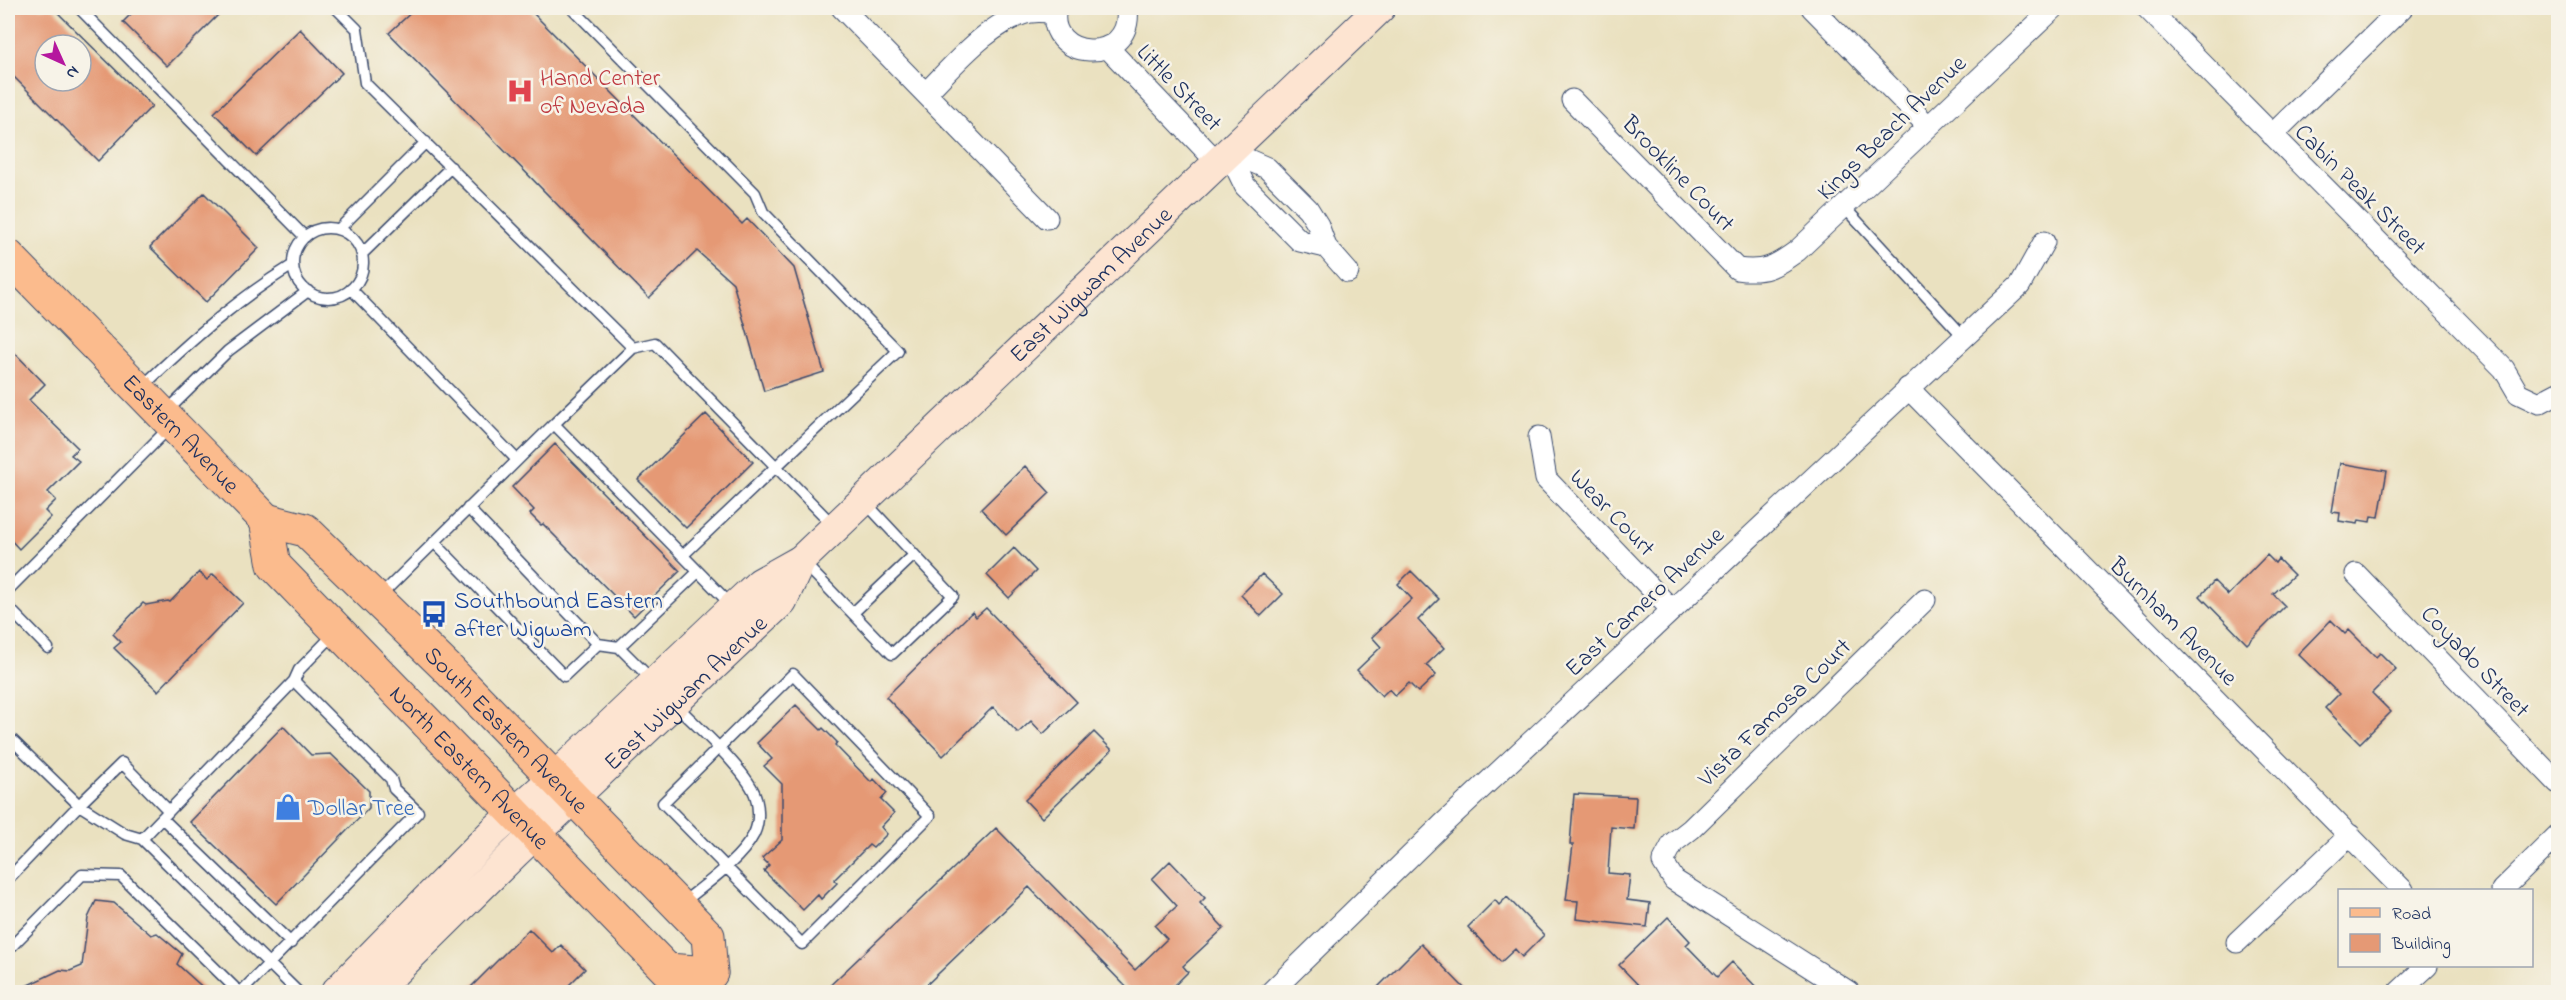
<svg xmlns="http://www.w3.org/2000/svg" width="2566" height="1000" viewBox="0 0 2566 1000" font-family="'Indie Flower',sans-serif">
<rect width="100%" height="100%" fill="#f7f3e8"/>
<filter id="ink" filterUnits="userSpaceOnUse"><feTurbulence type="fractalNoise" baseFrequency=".0167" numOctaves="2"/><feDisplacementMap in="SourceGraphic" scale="12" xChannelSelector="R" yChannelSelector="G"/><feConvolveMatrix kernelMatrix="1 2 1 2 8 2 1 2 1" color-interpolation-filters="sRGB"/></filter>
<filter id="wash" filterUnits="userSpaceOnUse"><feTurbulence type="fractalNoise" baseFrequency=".008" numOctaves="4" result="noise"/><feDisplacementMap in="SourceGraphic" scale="24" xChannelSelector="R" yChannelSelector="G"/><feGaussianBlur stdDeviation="1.35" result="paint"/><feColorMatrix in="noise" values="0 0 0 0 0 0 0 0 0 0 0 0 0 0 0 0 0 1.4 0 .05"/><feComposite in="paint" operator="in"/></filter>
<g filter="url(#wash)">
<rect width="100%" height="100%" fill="#eae1c0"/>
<g id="blocks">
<!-- building -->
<path fill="#e59975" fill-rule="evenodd" d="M8 8H53L152 106 98 161 8 71ZM45 45H81V81H45Z
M137 8H225L167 66 123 22Z
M416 8H528L742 224 747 219 794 268 824 372 764 391 733 283 697 251 649 298 389 33Z
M300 29 342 73 256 156 214 113Z
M204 193 259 248 206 302 150 247Z
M8 346 45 384 29 400 78 448 71 455 79 461 48 492 56 500 45 511 51 517 19 549 8 537Z
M706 414 753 462 686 528 638 480Z
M555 444 680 571 634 616 543 524 541 525 530 514 534 510 512 487Z
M2340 463 2387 471 2379 517 2371 516 2370 522 2359 520 2358 524 2339 521 2340 513 2332 512Z
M1025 466 1050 493 1006 535 981 509Z
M1014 548 1036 571 1009 598 987 575Z
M2267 555 2275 563 2278 559 2294 575 2273 594 2285 606 2247 644 2200 596 2214 581 2228 595Z
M1411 571 1439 599 1418 620 1444 648 1426 665 1436 675 1418 692 1409 683 1395 696 1389 689 1382 696 1357 670 1381 647 1372 637 1412 599 1398 584Z
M199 572 207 580 213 574 243 603 158 691 114 648 121 642 113 634 143 603 146 605 168 601 170 602Z
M1262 574 1283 594 1261 616 1241 595Z
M986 608 1077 702 1043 734 1031 721 1018 733 993 707 943 756 886 697 972 612 976 617Z
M2331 620 2345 634 2349 630 2376 657 2380 653 2396 669 2372 693 2391 712 2360 743 2325 708 2339 694 2298 654Z
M796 705 821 730 823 728 837 742 835 745 871 782 874 779 887 793 881 800 894 813 881 827 887 834 873 848 869 845 834 880 837 883 821 899 818 895 803 910 764 871 769 865 762 858 782 840V784L764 766 772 759 757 743Z
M283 726 311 755 331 754 369 791V808L276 904 190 822Z
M1094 732 1112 750 1042 818 1025 800Z
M1574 794 1636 797 1634 829 1611 827 1608 873 1630 875 1627 900 1650 903 1647 927 1576 919 1578 901 1566 900 1573 845H1570Z
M996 828 1135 970 1167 939 1155 926 1177 906 1152 879 1170 861 1205 898 1200 903 1224 928 1183 966 1188 972 1167 993H1132L1029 887 918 993H822Z
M1507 897 1544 935 1522 957 1515 949 1501 962 1468 927 1495 900 1499 905Z
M96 901 114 903 151 935 157 933 182 954 177 964 209 993H11L60 970 70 971 82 966 88 918Z
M1668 917 1690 941 1686 945 1717 977 1732 962 1762 993H1646L1619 965Z
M529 929 553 953 561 945 585 969 561 993H465Z
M1421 944 1469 993H1372Z"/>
</g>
</g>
<g filter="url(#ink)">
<use href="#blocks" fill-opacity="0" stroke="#3a4a6d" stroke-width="1.5"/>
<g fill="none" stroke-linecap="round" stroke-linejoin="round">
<defs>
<path id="service" d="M79 8 305 237
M336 8 357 29 365 83 633 348 655 343 834 526
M572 8 755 193 763 212 898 351 683 555
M1844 207 1964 337
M293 263a35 35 0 1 1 70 0a35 35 0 1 1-70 0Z
M339 229 426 142
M362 254 451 167
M351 289 517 460
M633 348 554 424 733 607
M142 387C189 342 237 299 293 265
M166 412 228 351 308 291
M468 508 598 644 619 647 653 681
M434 542 564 676 598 644
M803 562 892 654 953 596 864 501
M8 590 170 427
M378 598 554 424
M8 607 48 648
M853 613 914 555
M619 647 698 572
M793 674 930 816 802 944 663 803Z
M675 704C695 725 750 773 756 798 759 810 759 823 754 834 741 860 703 886 681 904
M8 736 79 805 122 763 169 811
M162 818 291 943
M8 879 79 805 125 834 142 839
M8 950 82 875 121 876 239 992
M241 992 418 812 394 789 391 779 294 681
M298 992 142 839 294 681 299 670 336 632"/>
<path id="minor" d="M842 8 1047 218
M1056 8C1043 60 1134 68 1127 8
M1812 8 1928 126
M2147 8 2504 369 2518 393 2539 403 2558 393
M1107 47 1217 162
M926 93C953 66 992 19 1031 12 1038 11 1047 12 1054 12
M1572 100 1737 269C1764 273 1775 267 1797 251L2054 8
M2272 135 2402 8
M1228 151 1267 168 1308 209 1318 225 1326 247 1348 272
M1228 151 1245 186 1300 241 1326 247
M1908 388 2403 890
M1539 437 1546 479 1672 610
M2356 574 2558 783
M2502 890 2558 835
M2237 942 2350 835
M1271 992 1442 825 2020 285 2044 242
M1849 992 1674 880 1663 862 1673 843 1691 829 1925 600
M2399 992 2427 966"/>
<g id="secondary">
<path id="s1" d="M336 992 494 831 555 777 733 608 760 583 801 560 1380 8"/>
<path id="s2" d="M374 992 515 853 782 601 801 560"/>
</g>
<g id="primary">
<path id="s3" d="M8 256 266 520"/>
<path id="s4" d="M266 520 274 565 667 970 711 973"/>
<path id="s5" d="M266 520 305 530 446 667 708 936 711 973"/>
</g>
</defs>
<!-- service casing -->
<use href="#service" stroke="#3a4a6d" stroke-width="13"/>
<!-- minor casing -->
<use href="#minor" stroke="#3a4a6d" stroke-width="23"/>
<!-- secondary casing -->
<use href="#secondary" stroke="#3a4a6d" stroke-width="32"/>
<!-- primary casing -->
<use href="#primary" stroke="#3a4a6d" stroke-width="35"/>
<!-- service -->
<use href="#service" stroke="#fff" stroke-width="10"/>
<!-- minor -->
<use href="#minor" stroke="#fff" stroke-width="21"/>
<!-- secondary -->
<use href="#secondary" stroke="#fde4d1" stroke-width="30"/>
<!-- primary -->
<use href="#primary" stroke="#fbbb8d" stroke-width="33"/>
</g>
</g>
<!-- icons -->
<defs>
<symbol id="hospital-bare" viewBox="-9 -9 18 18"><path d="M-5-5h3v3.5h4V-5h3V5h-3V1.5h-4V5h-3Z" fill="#e0444e" stroke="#f7f3e8" stroke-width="2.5" paint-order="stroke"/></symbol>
<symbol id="bus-bare" viewBox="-9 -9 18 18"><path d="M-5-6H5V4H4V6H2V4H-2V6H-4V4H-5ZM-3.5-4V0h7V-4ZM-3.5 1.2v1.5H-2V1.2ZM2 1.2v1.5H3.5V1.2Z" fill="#1a4fb4" stroke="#f7f3e8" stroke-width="2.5" paint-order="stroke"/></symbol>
<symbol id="shop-bare" viewBox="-9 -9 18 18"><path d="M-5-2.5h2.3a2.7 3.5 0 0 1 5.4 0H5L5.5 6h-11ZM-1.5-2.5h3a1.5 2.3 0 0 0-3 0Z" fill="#3f7fe0" stroke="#f7f3e8" stroke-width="2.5" paint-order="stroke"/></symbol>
</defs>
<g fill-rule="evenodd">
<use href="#hospital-bare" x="501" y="72" width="38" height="38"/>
<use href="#bus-bare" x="415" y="595" width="38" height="38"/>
<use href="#shop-bare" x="269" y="788" width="38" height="38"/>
</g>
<g text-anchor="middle" stroke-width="5" stroke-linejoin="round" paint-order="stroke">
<!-- health labels -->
<g font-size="24" fill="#be3a42" stroke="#f7f3e8" text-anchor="start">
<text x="540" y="85">Hand Center<tspan x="540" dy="28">of Nevada</tspan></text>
</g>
<!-- street labels -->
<g font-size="24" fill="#1b2f5e" stroke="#f7f3e8">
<text transform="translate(1180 87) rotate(46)" y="8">Little Street</text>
<text transform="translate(1891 127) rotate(-44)" y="8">Kings Beach Avenue</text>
<text transform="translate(1679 173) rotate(46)" y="8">Brookline Court</text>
<text transform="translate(2361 189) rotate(45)" y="8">Cabin Peak Street</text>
<text dy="8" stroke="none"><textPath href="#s1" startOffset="1036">East Wigwam Avenue</textPath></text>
<text dy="8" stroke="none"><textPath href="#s3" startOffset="248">Eastern Avenue</textPath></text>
<text transform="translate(1613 512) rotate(46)" y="8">Wear Court</text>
<text transform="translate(1644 601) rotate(-43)" y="8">East Camero Avenue</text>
<text transform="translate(2174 621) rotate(45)" y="8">Burnham Avenue</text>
<text transform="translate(2476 661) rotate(46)" y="8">Coyado Street</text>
<text dy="8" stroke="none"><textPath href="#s2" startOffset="432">East Wigwam Avenue</textPath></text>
<text transform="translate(1774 712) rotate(-44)" y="8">Vista Famosa Court</text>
<text dy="8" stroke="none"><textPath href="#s5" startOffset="324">South Eastern Avenue</textPath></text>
<text dy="8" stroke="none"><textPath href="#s4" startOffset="327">North Eastern Avenue</textPath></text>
</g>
<!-- transit labels -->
<g font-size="24" fill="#164399" stroke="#f7f3e8" text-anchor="start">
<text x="454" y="608">Southbound Eastern<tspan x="454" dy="28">after Wigwam</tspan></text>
</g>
<!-- shop labels -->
<g font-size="24" fill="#366cbe" stroke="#f7f3e8" text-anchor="start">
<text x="308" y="815">Dollar Tree</text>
</g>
</g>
<!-- margin -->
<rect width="2566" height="1000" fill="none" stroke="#f7f3e8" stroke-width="30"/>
<!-- legend -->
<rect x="2338" y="889" width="195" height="78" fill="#f7f3e8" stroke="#9fa5b1" stroke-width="1.5"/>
<rect x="2350" y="908" width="30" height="9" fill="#fbbb8d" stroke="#9fa5b1" stroke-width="1.5"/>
<text x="2392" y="919" font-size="18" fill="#1b2f5e">Road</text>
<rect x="2350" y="934" width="30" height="18" fill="#e59975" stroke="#9fa5b1" stroke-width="1.5"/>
<text x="2392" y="949" font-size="18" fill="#1b2f5e">Building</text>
<!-- north arrow -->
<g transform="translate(63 63) rotate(135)"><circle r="28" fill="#f7f3e8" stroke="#9fa5b1" stroke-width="1.5"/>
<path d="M0-4.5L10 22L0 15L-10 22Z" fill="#b5179e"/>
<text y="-9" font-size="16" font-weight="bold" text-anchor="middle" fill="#1b2f5e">N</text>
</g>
</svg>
